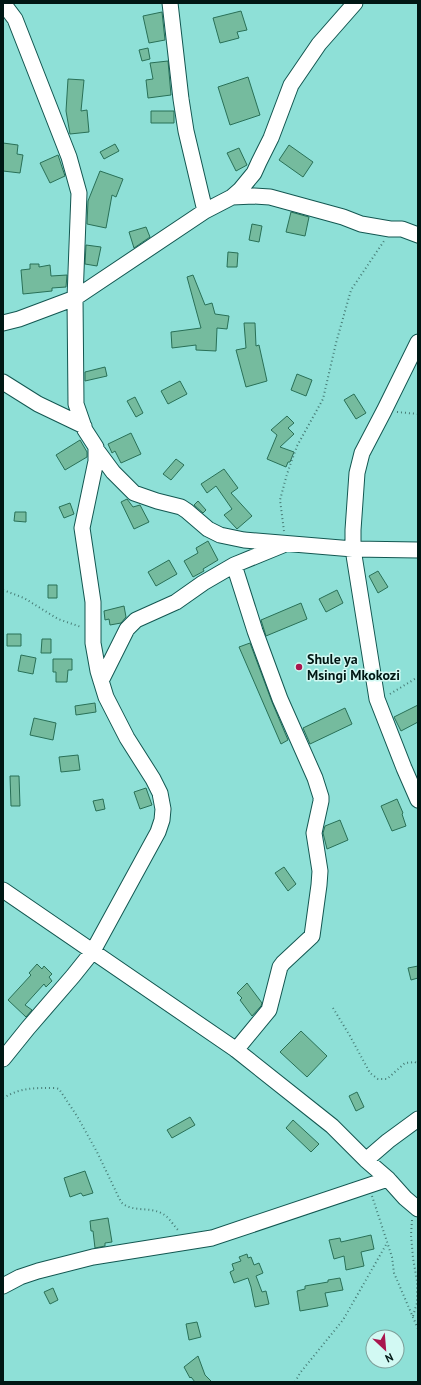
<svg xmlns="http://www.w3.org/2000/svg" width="421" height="1385" viewBox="0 0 421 1385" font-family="'PT Sans',sans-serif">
<rect width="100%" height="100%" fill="#8ee0d7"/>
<!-- building -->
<path fill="#75bb9e" stroke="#297057" d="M241 11 247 30 237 32 239 38 220 43 213 18Z
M162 12 165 40 149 43 143 16Z
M148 48 150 59 142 61 139 50Z
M168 61 171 95 148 98 146 80 153 79 150 63Z
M248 77 260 115 230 125 218 87Z
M68 79 84 80 81 111 87 110 89 132 70 134 66 111Z
M151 111H174V123H151Z
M3 143 18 145 17 154 23 155 20 173 3 171Z
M115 144 119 151 104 159 100 152Z
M289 145 313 162 303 177 279 160Z
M239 148 247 165 236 171 227 153Z
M58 155 65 176 50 183 40 163Z
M100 171 123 179 116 197 112 195 106 228 87 224 88 201Z
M291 212 309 217 305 236 286 232Z
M252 224 262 226 259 242 249 240Z
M146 227 150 237 134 248 129 232Z
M86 245 101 247 97 266 85 264Z
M228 252 238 253 237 267H227Z
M30 264H39V267L50 265 51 276 67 275 66 287 52 288V291L23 294 21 270 30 269Z
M193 275 205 305 212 303 215 314 229 316 227 329 217 328 216 351 196 350V345L172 348 171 332 201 328 187 277Z
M244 323H255L256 346 259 345 267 381 246 387 236 350 246 348Z
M105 367 107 376 85 381V372Z
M297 374 312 380 306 396 291 390Z
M180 381 187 394 168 404 161 391Z
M354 394 366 413 356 419 344 400Z
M135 397 143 413 136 417 127 401Z
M287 416 294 423 288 428 294 434 280 447 294 452 290 462H288L286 467 267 459 277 435 271 430Z
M131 433 141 454 121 463 115 451 112 453 108 444Z
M80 440 87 452V457L65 470 56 455Z
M176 459 184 465 171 480 163 474Z
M224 469 238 488 231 493 252 516 237 529 224 515 232 509 216 486 207 493 201 484Z
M127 499 133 507 140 505 149 522 134 529 121 502Z
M198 501 206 510 203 513 194 505Z
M70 503 74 514 64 518 59 507Z
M15 512H26V522L14 521Z
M208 541 218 560 203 569 204 571 193 577 184 561 198 553 196 548Z
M169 560 177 574 156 586 148 572Z
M378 571 388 587 378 593 369 576Z
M48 585H57V598H48Z
M337 590 343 603 326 612 319 599Z
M301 603 307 619 266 636 261 620Z
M124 606 126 617 121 623 110 625 109 619 105 620 104 611Z
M7 634H21V646H7Z
M42 639H51V653H41Z
M250 643 272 702 288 740 281 744 239 647Z
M21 655 36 658 33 674 18 671Z
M53 659H72V670H68L67 682H56V672H53Z
M95 703 96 712 76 715 75 706Z
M418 705V722L401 731 394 717Z
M345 708 352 724 310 744 303 728Z
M34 718 56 723 53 740 30 735Z
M78 755 80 770 61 772 59 757Z
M10 776H19L20 806H11Z
M146 788 152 805 140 809 134 792Z
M103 799 105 809 96 811 93 801Z
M397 799 403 813 402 814 406 826 392 831 381 806Z
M340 820 348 840 327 849 323 833 325 826Z
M284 867 296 884 288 891 275 873Z
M37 964 42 969 44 966 52 974 49 977 52 981 46 987 44 984 25 1005 32 1010 26 1017 8 1000 31 975 29 973Z
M418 966V978L411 980 408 968Z
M247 983 262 1003 261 1006 252 1016 240 1000 242 998 237 993Z
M301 1031 327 1056 307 1077 280 1052Z
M357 1092 364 1107 356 1111 349 1096Z
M190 1117 195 1125 172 1138 167 1130Z
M293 1120 319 1144 311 1152 286 1128Z
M85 1171 93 1193 83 1196 81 1193 70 1197 64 1178Z
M108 1218 112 1242 105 1243V1246L95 1248 93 1231H91L90 1221Z
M371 1235 374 1249 361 1252 364 1266 346 1270 344 1256 334 1259 329 1240 340 1238 341 1242Z
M247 1254 248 1258 251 1257 254 1265 259 1263 263 1273 256 1276 262 1292 266 1291 269 1304 255 1307 251 1287 248 1278 234 1283 230 1272 234 1270 232 1264 241 1261 239 1257Z
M340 1278 343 1290 325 1293 328 1306 300 1311 297 1291 305 1289V1286L328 1282V1280Z
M53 1288 58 1300 50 1304 44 1292Z
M197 1322 201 1337 189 1340 186 1324Z
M198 1356 205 1375 212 1382H195L191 1377 190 1378 184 1367Z"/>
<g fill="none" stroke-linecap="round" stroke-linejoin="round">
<defs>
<path id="minor" d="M3 3 15 19 69 157 79 193 75 298 76 404 85 430 96 447V461L82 528 93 602V643L98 671 106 697 127 738 153 779 160 793 163 809 162 820 158 832 93 951 73 976 28 1028 3 1059
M170 3 181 99 186 131 205 211
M232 197 254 196 270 197 343 217 361 224 390 229H402L418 235
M3 323 19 319 75 298 205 211 232 197 240 190 254 173 259 162 271 138 291 85 319 44 355 3
M418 342 384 411 362 453 357 473 353 530V549L377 699 404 768 418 800
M3 382 38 404 84 426
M96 449 113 472 134 493 157 501 181 507 187 511 208 529 220 535 244 540 353 549 418 550
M234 565 255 631 280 699 315 778 321 797V801L314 833 320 871 319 885 312 936 283 963 280 967 269 1010 236 1050
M101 681 127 629 136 620 176 602 203 583 234 565 283 545
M3 890 235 1049 332 1126 366 1160 388 1179 405 1198 418 1209
M366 1160 388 1141 418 1119
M3 1286 20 1277 38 1271 93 1257 212 1238 388 1179"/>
</defs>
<!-- minor casing -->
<use href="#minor" stroke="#135751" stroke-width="17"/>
<!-- path -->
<path stroke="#477c76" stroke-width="2" stroke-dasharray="1 3" stroke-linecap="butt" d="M397 412 418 414
M284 531 280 500 287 474 297 446 323 399 336 343 351 290 384 241
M3 590 24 598 58 619 81 627
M390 694 418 677
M333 1008 350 1036 370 1073 378 1079H387L405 1063 415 1062 418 1064
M3 1098C22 1087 35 1088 56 1088L59 1089 77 1116 97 1152 121 1202C132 1213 150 1206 163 1214 169 1217 173 1225 178 1230
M372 1196 392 1257 394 1273 418 1329
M412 1220 411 1235 413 1258 417 1281V1303L413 1316
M295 1382 300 1373 343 1320 387 1243"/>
<!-- minor -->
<use href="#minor" stroke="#fff" stroke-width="15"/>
</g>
<!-- markers -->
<circle fill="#a9164e" stroke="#d2f9f3" stroke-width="1.5" cx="299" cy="667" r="4"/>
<g text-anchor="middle" stroke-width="3" stroke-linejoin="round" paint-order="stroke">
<!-- poi labels -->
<g font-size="14" font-weight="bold" fill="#001714" stroke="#d2f9f3" text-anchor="start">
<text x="307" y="664">Shule ya<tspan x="307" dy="16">Msingi Mkokozi</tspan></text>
</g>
</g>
<!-- border -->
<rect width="421" height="1385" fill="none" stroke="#001714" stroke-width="8"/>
<!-- north arrow -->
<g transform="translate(385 1349) rotate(154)"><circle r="19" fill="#d2f9f3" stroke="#7e9f9a"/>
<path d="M0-3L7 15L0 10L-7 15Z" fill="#a9164e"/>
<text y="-6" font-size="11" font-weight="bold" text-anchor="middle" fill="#001714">N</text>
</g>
</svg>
